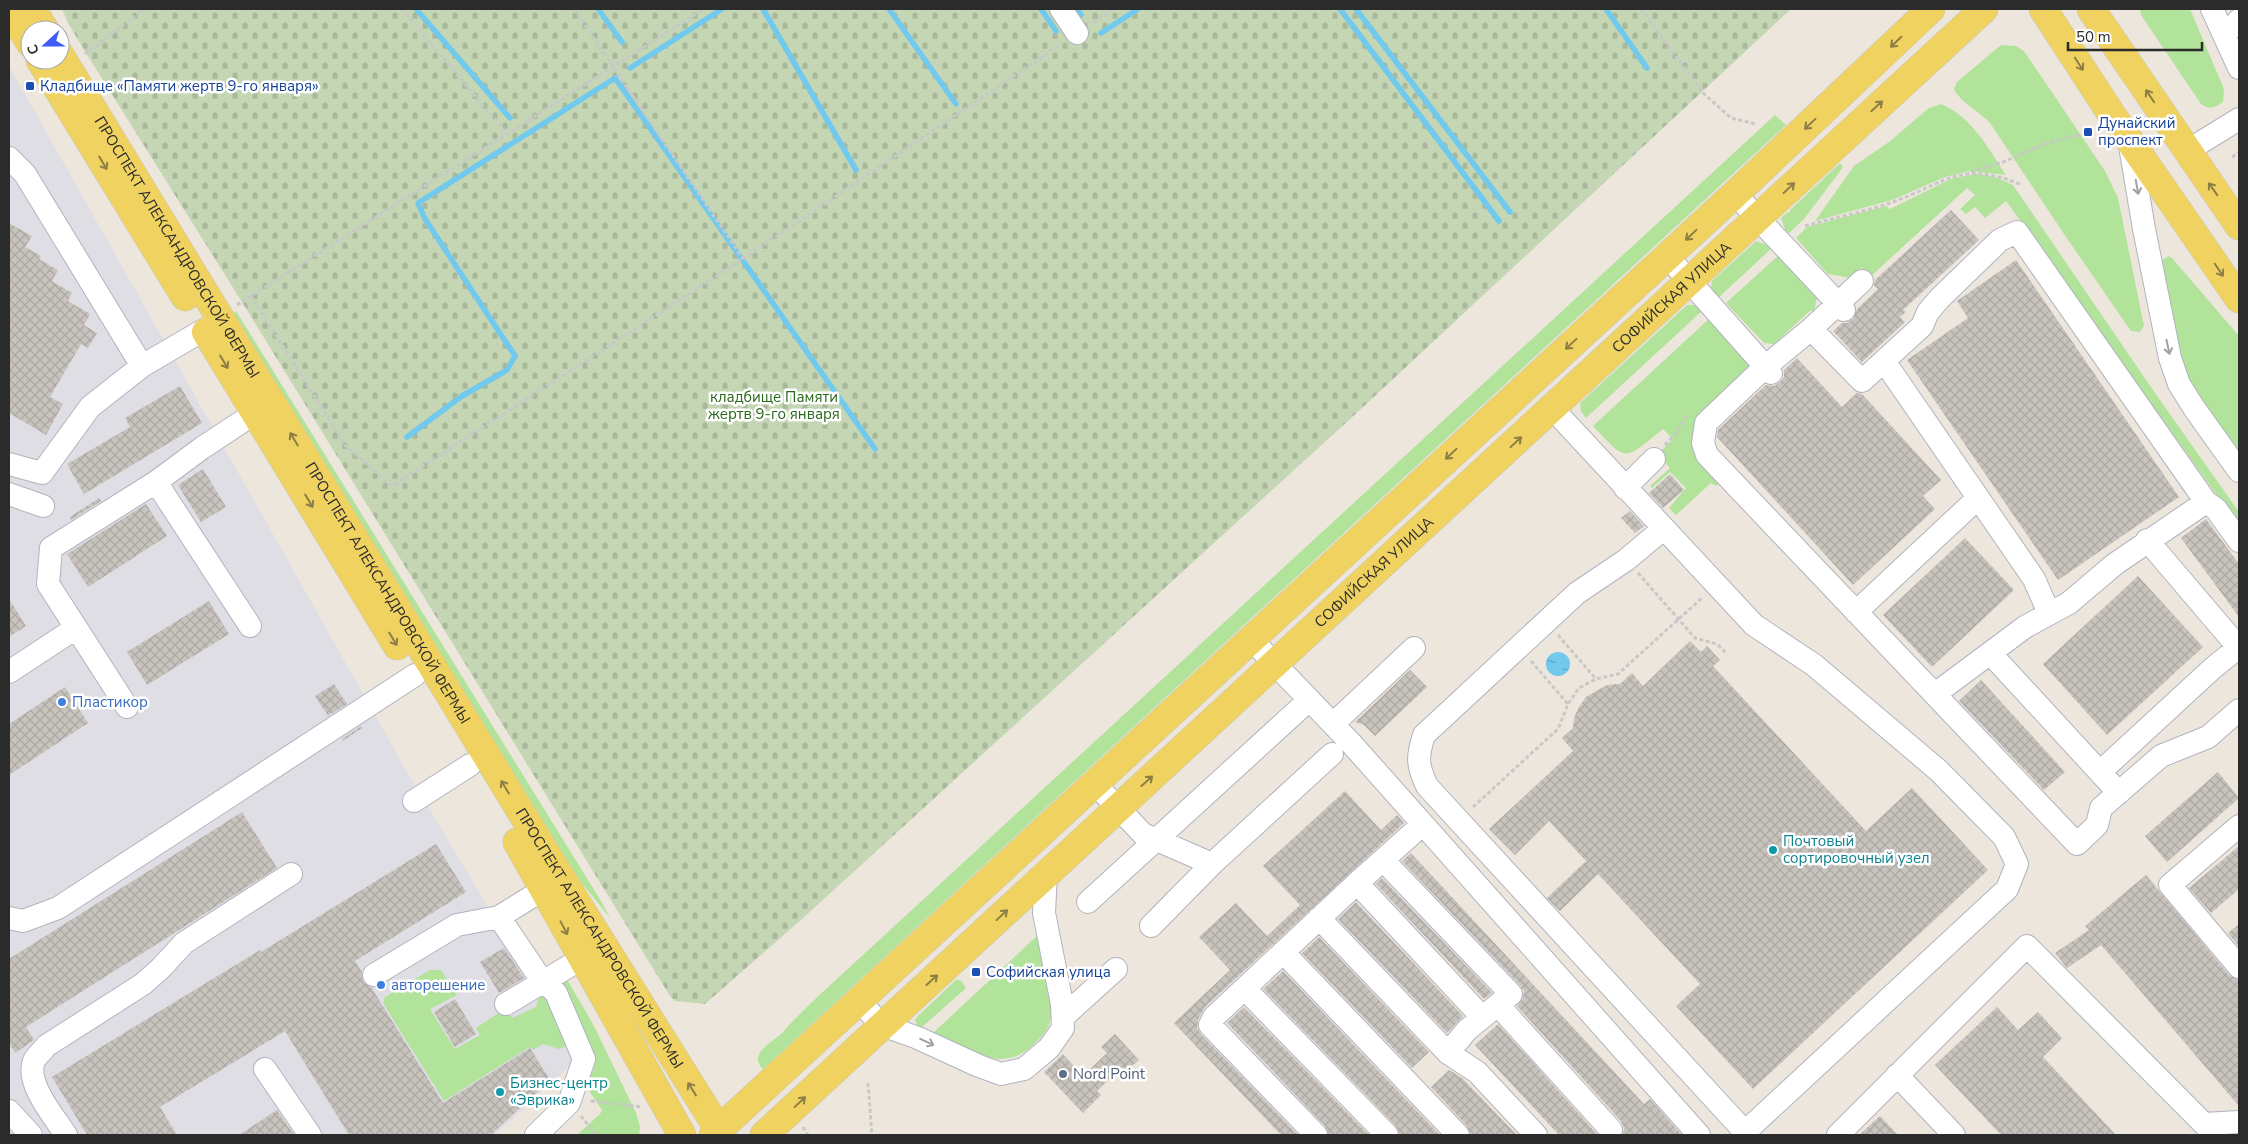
<svg xmlns="http://www.w3.org/2000/svg" width="2248" height="1144" viewBox="0 0 2248 1144" font-family="'Nunito Sans',sans-serif">
<defs>
<pattern id="cemetery-stones" width="16" height="16" patternUnits="userSpaceOnUse" patternTransform="scale(1.25)"><rect width="16" height="16" fill="#c4d6b4"/><path d="M2 7V4a2 2 0 0 1 4 0v3zM10 15v-3a2 2 0 0 1 4 0v3z" fill="#a9b89b"/></pattern>
<pattern id="water-ripples" width="26" height="14" patternUnits="userSpaceOnUse" patternTransform="scale(1.25)"><rect width="26" height="14" fill="#71c9ee"/><path d="M2 4q2-2 4 0t4 0M15 11q2-2 4 0t4 0" fill="none" stroke="#5da3c1"/></pattern>
<pattern id="building-cross-hatch" width="8" height="8" patternUnits="userSpaceOnUse" patternTransform="scale(1.25)"><rect width="8" height="8" fill="#c8c3bd"/><path d="M0 0l8 8M0 8l8-8" fill="none" stroke="#aca8a3"/></pattern>
</defs>
<rect width="100%" height="100%" fill="#ede6dd"/>
<!-- industrial -->
<path fill="#e0dee5" d="M9 66 406 770 578 1058 495 1135H9Z"/>
<!-- grass -->
<path fill="#b1e39a" d="M2140 9H2190L2224 89 2223 102C2215 108 2209 110 2201 104L2141 15Z
M2001 45 2016 46 2024 51 2105 171 2118 198 2144 326 2140 332 2131 331 2066 237 1990 123C1981 113 1958 100 1954 89L1957 82Z
M1941 104C1972 117 1988 148 2006 175L1970 171 1945 177 1892 200 1815 221 1854 166 1889 142 1929 108Z
M1775 115 1786 125 763 1069C759 1065 756 1060 759 1055 763 1045 777 1039 784 1031 797 1016 811 1003 826 989Z
M1840 163 1843 167 1841 170 1804 219 1787 235 1781 218 1788 212 1790 213V210Z
M1977 174 1995 177 2013 185 2155 393 2239 512V526L2006 201 1985 218 1975 207 1966 214 1960 209 1975 195 1967 188 1870 277 1861 268 1851 278 1828 274 1796 238 1807 227 1886 206 1890 209 1953 178Z
M1756 241 1773 247 1718 298 1711 288 1712 281Z
M1780 254 1817 297 1814 313 1811 310 1774 344 1764 343 1726 303Z
M2169 256 2172 258 2239 336V453L2189 380 2179 351 2161 261Z
M1687 305H1694L1703 310 1586 418 1581 411 1580 403Z
M236 311 601 901 610 918 559 855 235 322 234 313Z
M1710 318 1750 365 1749 372 1706 414 1720 482 1716 486 1711 483 1676 515 1669 508 1686 488 1670 472 1652 488 1650 486 1670 468 1658 454 1673 439 1663 429C1623 461 1628 463 1593 426Z
M1039 934 1052 1014C1049 1029 1043 1036 1032 1046 1000 1075 965 1048 932 1034Z
M430 970H441L457 995 430 1009 455 1049 480 1035 476 1028 506 1008 512 1018 536 1007 539 996 545 992 573 1043 559 1049 543 1044 533 1050 530 1047 444 1101 383 1003 385 997Z
M957 979 962 982 966 988 921 1028 918 1027 915 1020 917 1017Z
M568 981 594 1026 636 1113 640 1127 639 1135H577L600 1114 602 1110 586 1086 594 1069 593 1065 559 983Z"/>
<!-- cemetery -->
<path fill="url(#cemetery-stones)" d="M62 9H1791L1362 408 802 919 705 1004 675 1001 670 996 242 302 86 53 68 23Z"/>
<!-- water -->
<path fill="url(#water-ripples)" d="M1546 664a12 12 0 1 1 24 0a12 12 0 1 1-24 0Z"/>
<g fill="none" stroke-linecap="round" stroke-linejoin="round">
<!-- stream -->
<path stroke="#71c9ee" stroke-width="5.5" d="M416 9 510 118
M598 9 622 42
M763 9 856 170
M889 9 956 104
M1041 9 1056 31
M1077 9 1081 15
M1340 9 1499 221
M1356 9 1510 212
M1606 9 1647 68
M1101 33 1138 9
M630 68 722 9
M407 437 462 396 507 370 515 356 425 219 418 203 615 78 875 449"/>
</g>
<!-- building -->
<path fill="url(#building-cross-hatch)" d="M1951 210 1979 240 1903 310 1906 312 1900 317 1905 322 1862 362 1833 331 1842 323H1847L1853 319 1857 309 1878 289 1874 285 1875 280Z
M9 223 32 236 25 247 41 256 39 259 58 270 52 281 72 293 68 301 90 314 84 325 97 333 88 348 81 344 50 397 63 404 46 435 9 413Z
M2016 260 2179 497 2058 580 1907 360 1968 318 1957 301Z
M1797 358 1842 407 1857 393 1862 394 1941 480 1923 496 1935 509 1853 585 1717 437 1718 430 1766 385 1774 386 1780 382 1784 377V370Z
M180 386 202 423 84 494 67 464 130 427 125 418Z
M203 469 226 507 201 522 178 485Z
M1670 474 1684 490 1663 508 1649 493Z
M99 498 101 501 71 520 70 517Z
M146 504 167 536 88 587 67 554Z
M1630 511 1644 526 1635 533 1621 518Z
M2206 519 2239 564V617L2181 538Z
M1965 538 2014 590 1932 667 1883 615Z
M2138 576 2203 647 2107 735 2043 664Z
M9 599 26 626 9 637Z
M209 601 229 634 147 685 127 652Z
M1690 641 1701 652 1707 646 1720 660 1713 666 1866 831 1912 788 1988 870 1753 1089 1676 1006 1700 984 1598 874 1560 911 1547 898 1586 861 1549 821 1515 855 1489 829 1573 751 1562 738 1573 728 1574 718 1579 707 1586 697 1607 685 1620 684 1632 673 1643 686Z
M1410 670 1427 687 1375 736 1364 725 1355 722Z
M1981 680 2065 772 2044 790 1959 701Z
M334 684 347 704 328 716 315 696Z
M65 687 88 723 9 775V724Z
M361 726 362 728 343 741 342 739Z
M2218 772 2239 798 2167 862 2145 836Z
M1345 791 1381 830 1397 815 1404 823 1205 1007 1198 1020 1197 1028 1201 1034 1298 1135H1281L1174 1023 1230 970 1199 937 1236 903 1267 936 1300 905 1263 866Z
M242 812 277 868 26 1027 34 1040 15 1053 9 1043V959Z
M436 844 466 892 355 961 362 972 363 982 371 987 443 1103 530 1048 550 1080 491 1135H349L285 1031 160 1107 177 1135H87L52 1077 260 950 261 952Z
M2239 846V889L2211 913 2189 888Z
M1411 853 1644 1104 1650 1099 1682 1135H1623L1624 1128 1621 1121 1517 1006 1523 998 1524 991 1520 985 1402 861Z
M2146 875 2229 975 2239 980V1106L2101 945 2067 968 2055 953 2089 930 2085 926Z
M1382 878 1492 993 1484 999 1376 884Z
M1356 902 1463 1016 1447 1033 1338 919Z
M2239 924V947L2228 933Z
M1319 937 1429 1052 1412 1068 1302 953Z
M504 948 524 978 499 993 480 962Z
M1283 971 1440 1135H1400L1396 1126 1263 989Z
M455 999 476 1034 455 1047 434 1012Z
M1244 1007 1369 1135H1329L1325 1126 1227 1023Z
M1997 1007 2018 1030 2038 1012 2062 1038 2043 1057 2116 1135H2001L1935 1065Z
M1498 1024 1598 1135H1559L1475 1045Z
M1115 1034 1139 1060 1126 1071 1122 1067 1097 1091 1101 1095 1083 1113 1044 1072 1063 1054 1083 1076 1107 1053 1101 1047Z
M1449 1070 1462 1078 1517 1135H1471L1467 1126 1431 1087Z
M277 1110 294 1135H239Z
M1880 1116 1898 1135H1859Z"/>
<g fill="none" stroke-linecap="round" stroke-linejoin="round">
<defs>
<path id="minor" d="M1061 9 1077 33
M2212 9 2239 68
M2224 35 2239 20
M2129 140 2144 229 2170 358 2179 384 2194 408 2239 471
M2187 151 2239 119
M9 158 25 174 142 366
M1735 194 1844 310
M1667 256 1771 373
M1862 281 1811 329 1765 367 1706 423 1703 443 1707 455 2077 844 2097 825 2101 808 2161 756 2208 737 2239 710
M1811 329 1862 381 1922 326 1928 312 1940 298 2000 240 2017 232 2206 502 2216 509 2239 541
M1884 361 2034 579 2049 613
M1552 408 1754 625 1814 665 1939 771 2004 837 2017 864 2007 889 1745 1132 1427 786C1417 765 1417 757 1424 735L1577 593 1626 560 1663 529
M9 464 42 473 90 407 142 366 219 321
M156 482 250 626
M1625 488 1654 459
M9 494 43 506
M2147 540 2239 648
M1856 612 1978 498
M1251 639 1350 742 1699 1135
M1990 653 2119 793
M9 672 76 628
M1935 694 2025 627 2069 603 2115 564 2206 502
M127 707 48 584 51 548 156 482 202 448 255 413
M1333 724 1414 648
M2100 772 2213 668 2239 647
M1094 783 1143 834 1212 864
M414 801 470 765
M2239 826 2170 885 2239 967
M1383 860 1511 994 1467 1030 1448 1053
M1357 883 1482 1017
M1088 902 1309 700
M499 917 538 975 556 993 584 1059 569 1103 536 1135
M9 918 23 921 58 908 415 675
M1319 918 1448 1053 1477 1072 1536 1135
M1151 926 1212 864 1332 754
M1283 952 1458 1135
M374 975 457 925 499 917 544 889
M1245 989 1387 1135
M859 1001 882 1025 918 1038 979 1066 1001 1074 1024 1069 1049 1048 1063 1028 1062 1004 1044 913 1046 873
M506 1004 581 959
M1498 1005 1611 1130
M1063 1017 1116 969
M265 1069 310 1135
M1897 1075 1954 1135
M9 1111 31 1135
M66 1135C55 1118 25 1083 34 1061 36 1056 43 1051 46 1046L143 984 161 968 184 943 291 874
M1316 1135 1210 1025 1214 1017 1357 883 1423 824
M1838 1135 2027 946 2204 1124 2239 1122"/>
<g id="major">
<path d="M9 9 30 43"/>
<path d="M32 9 45 30"/>
<path d="M2043 9 2110 112 2239 299"/>
<path d="M2091 9 2239 226"/>
<path id="s1" d="M60 55 549 858 722 1135"/>
<path d="M40 60 185 297"/>
<path d="M206 332 397 646"/>
<path d="M517 842 682 1135"/>
<path d="M713 1135 1735 194 1931 9"/>
<path id="s2" d="M764 1135 1984 9"/>
</g>
</defs>
<!-- minor casing -->
<use href="#minor" stroke="#b1b3be" stroke-width="24"/>
<!-- major casing -->
<use href="#major" stroke="#c8c8c8" stroke-width="29"/>
<!-- path -->
<path stroke="#c8c8c8" stroke-width="3" stroke-dasharray="4 2.5" stroke-linecap="butt" d="M402 9 507 134
M574 9 743 259
M1641 9 1703 93 1731 118 1756 124
M1093 22 1114 9
M85 54 144 9
M2232 157 2239 152
M1971 172C1983 167 1996 165 2008 160 2037 147 2054 139 2086 134
M1805 226C1833 218 1863 212 1890 203 1947 183 1959 159 2022 185
M251 296 346 446 392 486 743 259 1061 44
M237 305 704 9
M1665 445 1677 432 1686 416
M1638 573 1695 638 1717 644 1726 653
M1558 635 1596 679
M1531 661 1568 704
M1473 807 1558 729 1568 704 1579 688 1596 679 1618 674 1702 598
M868 1083 872 1135
M591 1101 642 1107
M581 1116 596 1135
M803 1127 808 1135"/>
<!-- minor -->
<use href="#minor" stroke="#fff" stroke-width="22"/>
<!-- major -->
<use href="#major" stroke="#efd25f" stroke-width="28"/>
</g>
<!-- one-way arrows -->
<defs><path id="oneway-shaft" d="M-6 0H5M1.5-3L5.5 0L1.5 3" fill="none" stroke-width="1.6" stroke-linecap="round" stroke-linejoin="round" transform="scale(1.25)"/></defs>
<g stroke="#8d7e45">
<use href="#oneway-shaft" transform="translate(1896 42) rotate(136)"/>
<use href="#oneway-shaft" transform="translate(2079 64) rotate(57)"/>
<use href="#oneway-shaft" transform="translate(2150 96) rotate(-124)"/>
<use href="#oneway-shaft" transform="translate(1877 106) rotate(-42)"/>
<use href="#oneway-shaft" transform="translate(1810 124) rotate(137)"/>
<use href="#oneway-shaft" transform="translate(103 163) rotate(59)"/>
<use href="#oneway-shaft" transform="translate(1789 188) rotate(-43)"/>
<use href="#oneway-shaft" transform="translate(2213 189) rotate(-125)"/>
<use href="#oneway-shaft" transform="translate(1691 235) rotate(137)"/>
<use href="#oneway-shaft" transform="translate(2219 270) rotate(56)"/>
<use href="#oneway-shaft" transform="translate(1571 344) rotate(137)"/>
<use href="#oneway-shaft" transform="translate(224 362) rotate(59)"/>
<use href="#oneway-shaft" transform="translate(294 439) rotate(-121)"/>
<use href="#oneway-shaft" transform="translate(1516 442) rotate(-43)"/>
<use href="#oneway-shaft" transform="translate(1451 454) rotate(137)"/>
<use href="#oneway-shaft" transform="translate(309 501) rotate(59)"/>
<use href="#oneway-shaft" transform="translate(393 639) rotate(59)"/>
<use href="#oneway-shaft" transform="translate(1147 781) rotate(-42)"/>
<use href="#oneway-shaft" transform="translate(505 787) rotate(-121)"/>
<use href="#oneway-shaft" transform="translate(1002 915) rotate(-43)"/>
<use href="#oneway-shaft" transform="translate(564 928) rotate(62)"/>
<use href="#oneway-shaft" transform="translate(932 980) rotate(-42)"/>
<use href="#oneway-shaft" transform="translate(692 1089) rotate(-122)"/>
<use href="#oneway-shaft" transform="translate(800 1102) rotate(-43)"/>
</g>
<g stroke="#a0a0a0">
<use href="#oneway-shaft" transform="translate(2137 187) rotate(80)"/>
<use href="#oneway-shaft" transform="translate(2168 347) rotate(78)"/>
<use href="#oneway-shaft" transform="translate(927 1042) rotate(25)"/>
</g>
<!-- markers -->
<g fill="#1a4fb4" stroke="#fff" stroke-width="2">
<rect x="25" y="81" width="10" height="10" rx="2.5"/>
<rect x="2083" y="127" width="10" height="10" rx="2.5"/>
<rect x="971" y="967" width="10" height="10" rx="2.5"/>
</g>
<g fill="#3f7fe0" stroke="#fff" stroke-width="2">
<circle cx="62" cy="702" r="5"/>
<circle cx="381" cy="985" r="5"/>
</g>
<g fill="#0f9aa8" stroke="#fff" stroke-width="2">
<circle cx="1773" cy="850" r="5"/>
<circle cx="500" cy="1092" r="5"/>
</g>
<circle fill="#5c6f8a" stroke="#fff" stroke-width="2" cx="1063" cy="1074" r="5"/>
<g text-anchor="middle" stroke-width="5" stroke-linejoin="round" paint-order="stroke">
<!-- transit labels -->
<g font-size="15" fill="#164399" stroke="#fff" text-anchor="start">
<text x="40" y="91">Кладбище «Памяти жертв 9-го января»</text>
<text x="2098" y="128">Дунайский<tspan x="2098" dy="17">проспект</tspan></text>
<text x="986" y="977">Софийская улица</text>
</g>
<!-- street labels -->
<g font-size="15" fill="#2b2b2b" stroke="#fff">
<text dy="5" stroke="none"><textPath href="#s1" startOffset="225">ПРОСПЕКТ АЛЕКСАНДРОВСКОЙ ФЕРМЫ</textPath></text>
<text dy="5" stroke="none"><textPath href="#s2" startOffset="1235">СОФИЙСКАЯ УЛИЦА</textPath></text>
<text dy="5" stroke="none"><textPath href="#s2" startOffset="830">СОФИЙСКАЯ УЛИЦА</textPath></text>
<text dy="5" stroke="none"><textPath href="#s1" startOffset="630">ПРОСПЕКТ АЛЕКСАНДРОВСКОЙ ФЕРМЫ</textPath></text>
<text dy="5" stroke="none"><textPath href="#s1" startOffset="1035">ПРОСПЕКТ АЛЕКСАНДРОВСКОЙ ФЕРМЫ</textPath></text>
</g>
<!-- park labels -->
<g font-size="15" fill="#29681b" stroke="#fff">
<text x="774" y="402">кладбище Памяти<tspan x="774" dy="17">жертв 9-го января</tspan></text>
</g>
<!-- shop labels -->
<g font-size="15" fill="#366cbe" stroke="#fff" text-anchor="start">
<text x="72" y="707">Пластикор</text>
<text x="391" y="990">авторешение</text>
</g>
<!-- culture labels -->
<g font-size="15" fill="#0d838f" stroke="#fff" text-anchor="start">
<text x="1783" y="846">Почтовый<tspan x="1783" dy="17">сортировочный узел</tspan></text>
<text x="510" y="1088">Бизнес-центр<tspan x="510" dy="17">«Эврика»</tspan></text>
</g>
<!-- service labels -->
<g font-size="15" fill="#4e5e75" stroke="#fff" text-anchor="start">
<text x="1073" y="1079">Nord Point</text>
</g>
</g>
<!-- border -->
<rect width="2248" height="1144" fill="none" stroke="#2b2b2b" stroke-width="20"/>
<!-- north arrow -->
<g transform="translate(45 45) rotate(249)"><circle r="24" fill="#ffffff" stroke="#aaaaaa"/>
<path d="M0-4L9 19L0 12L-9 19Z" fill="#3f5cf8"/>
<text y="-8" font-size="14" font-weight="bold" text-anchor="middle" fill="#2b2b2b">С</text>
</g>
<!-- scale -->
<path d="M2068 42v8h134v-8" fill="none" stroke="#2b2b2b" stroke-width="2.5"/>
<text x="2076" y="42" font-size="15" fill="#2b2b2b" stroke="#ffffff" stroke-width="4" paint-order="stroke">50 m</text>
</svg>
